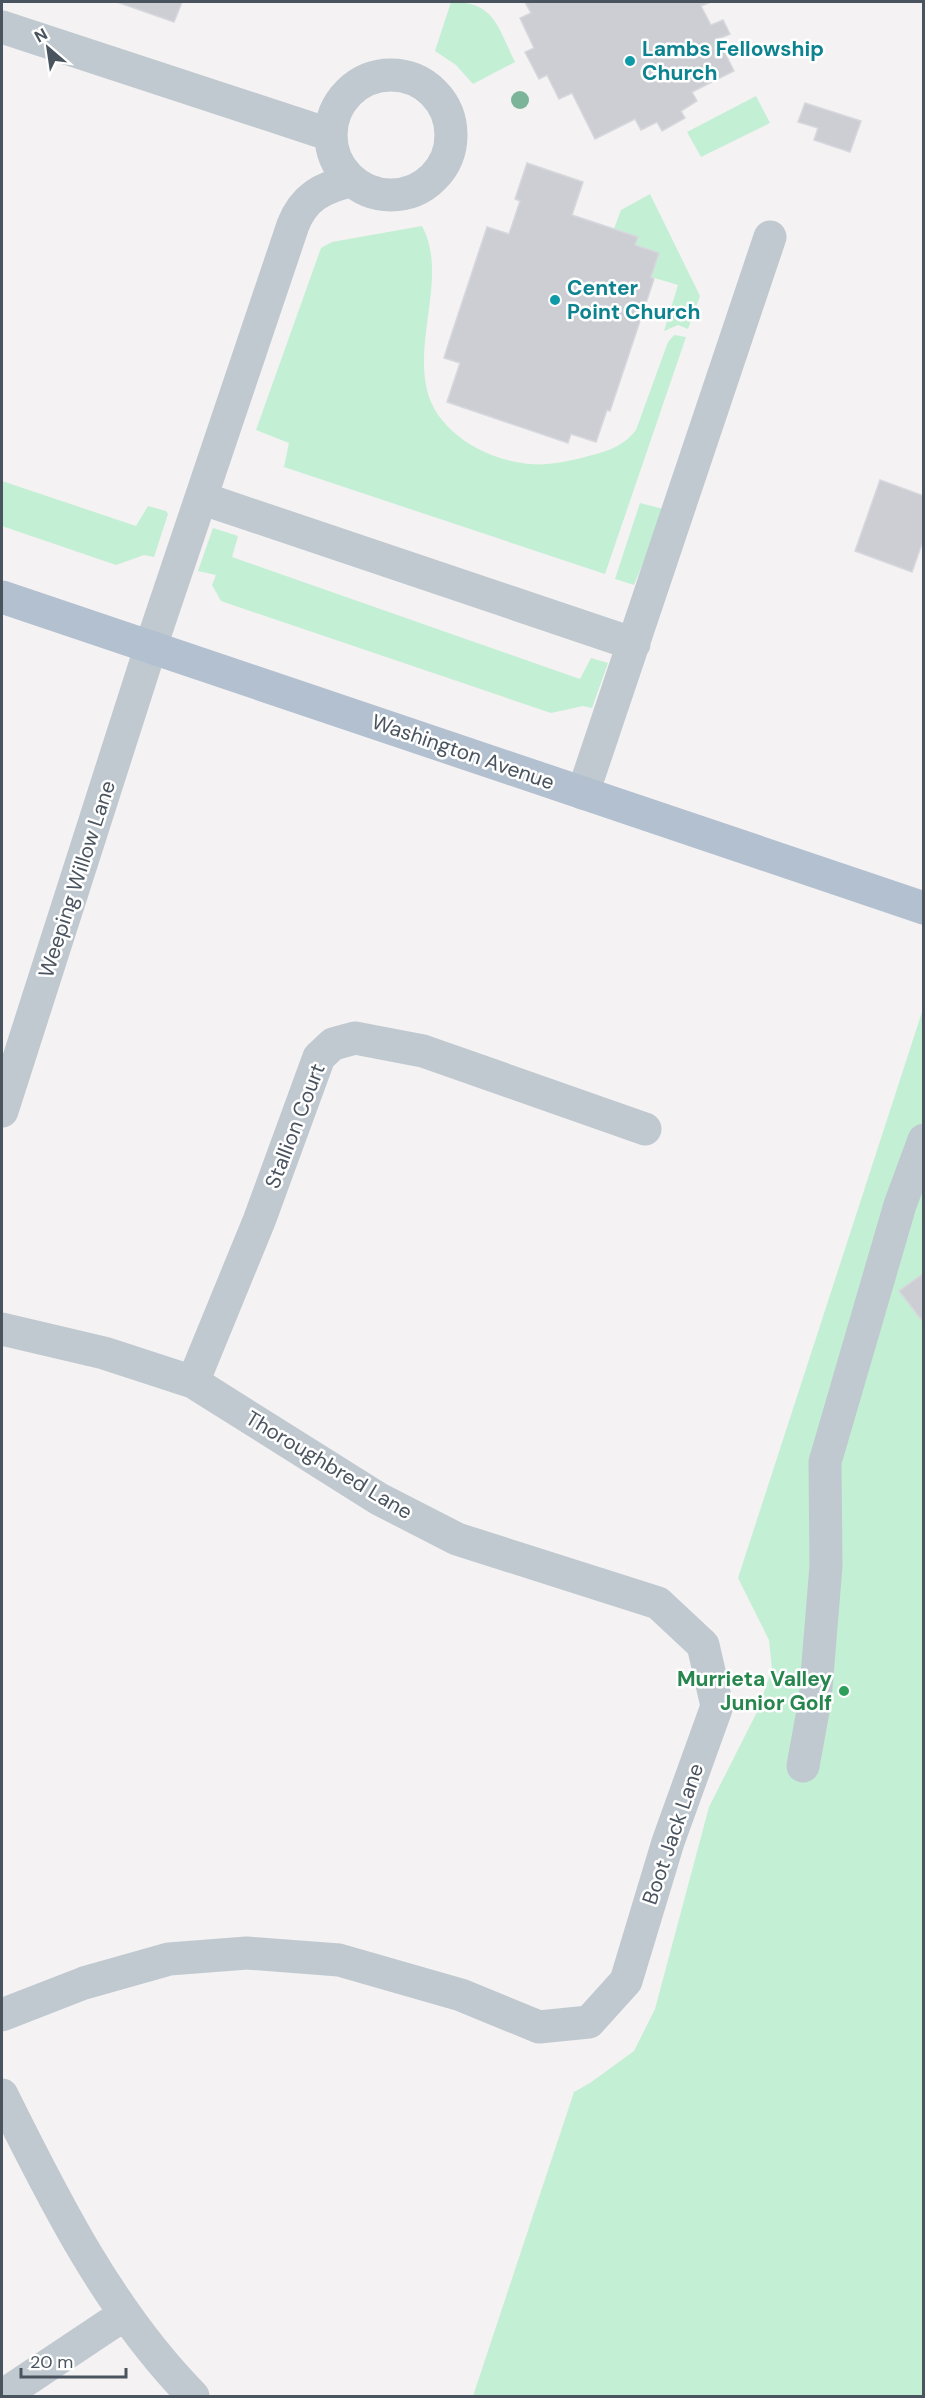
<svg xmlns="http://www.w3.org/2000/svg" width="925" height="2398" viewBox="0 0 925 2398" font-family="'DM Sans',sans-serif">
<rect width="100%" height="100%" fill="#f4f2f2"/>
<!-- green -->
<path fill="#c3efd5" d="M451 2C495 1 498 28 515 62L473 84 456 65 435 51Z
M756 96 770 123 701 157 687 132Z
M650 194 700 296 688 329 678 325 664 331 678 285 651 277 659 253 635 245 637 237 614 229 621 210Z
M422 226C449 276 411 343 429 397 442 434 485 458 522 463 543 467 565 462 585 457 605 452 623 447 636 430L668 342 674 335 686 337 605 574 284 467 289 443 256 430 321 248 332 242Z
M2 481 136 526 148 506 166 511 168 514 154 557 144 555 116 565 2 526Z
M640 503 663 509 664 513 634 585 615 579Z
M213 528 238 536 232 557 580 679 591 658 608 663 592 708 583 706 551 713 221 601 212 585 216 575 198 571Z
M923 1009V2396H473L574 2092 590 2083 634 2051 655 2009 709 1807 757 1712 772 1669 769 1640 738 1578Z"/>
<!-- building -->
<path fill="#ccced4" stroke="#d6d8dd" stroke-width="1.5" d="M117 2H182L174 22Z
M525 2H711L701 6 711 25 723 20 730 34 718 39 734 71 692 92 697 101 681 111 685 118 662 131 657 122 641 130 635 119 595 139 572 93 559 99 547 75 539 79 525 52 534 48 520 18 531 13Z
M805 103 861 121 850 152 814 140 818 128 798 122Z
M527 163 583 182 572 215 638 237 635 245 659 253 651 277 654 279 610 411 607 410 596 442 571 434 568 443 447 402 460 363 444 358 449 342 487 227 509 234 520 201 515 199Z
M880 480 924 496V538L912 572 855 551Z
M924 1273V1323L899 1291Z"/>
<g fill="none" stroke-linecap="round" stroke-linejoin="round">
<!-- minor -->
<path stroke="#c0c9d0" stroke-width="33" d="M2 27 331 135
M331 135a60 60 0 1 1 120 0a60 60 0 1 1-120 0Z
M201 498 634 644
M583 793 770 237
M2 1111 151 646 293 225C304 197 322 188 350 181
M2 1329 104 1353 193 1382 379 1499 457 1539 658 1603 703 1645 717 1706 668 1842 626 1981 589 2022 539 2027 461 1995 339 1960 247 1953 169 1959 84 1983 2 2015
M193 1382 259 1221 319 1057 333 1044 355 1038 423 1051 645 1129
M803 1766 815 1700 826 1566 825 1462 900 1205 924 1140
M2 2095C54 2200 110 2312 193 2396
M2 2396 125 2314"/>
<!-- major -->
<path stroke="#b2c0cf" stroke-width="33" d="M2 597 924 908"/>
</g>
<!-- trees -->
<circle fill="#7cb499" cx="520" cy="100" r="9"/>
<!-- markers -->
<g fill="#0f9aa8" stroke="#fff" stroke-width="2">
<circle cx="630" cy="61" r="6"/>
<circle cx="555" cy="300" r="6"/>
</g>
<circle fill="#2e9e5b" stroke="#fff" stroke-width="2" cx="844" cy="1691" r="6"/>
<g text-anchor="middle" stroke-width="5" stroke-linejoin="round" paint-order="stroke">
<!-- culture labels -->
<g font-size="21" font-weight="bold" fill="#0d838f" stroke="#fff" text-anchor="start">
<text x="642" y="56">Lambs Fellowship<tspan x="642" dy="24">Church</tspan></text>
<text x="567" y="295">Center<tspan x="567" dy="24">Point Church</tspan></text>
</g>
<!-- street labels -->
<g font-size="21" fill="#4a545f" stroke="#fff">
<text transform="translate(463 752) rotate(19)" y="7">Washington Avenue</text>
<text transform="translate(77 879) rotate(-72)" y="7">Weeping Willow Lane</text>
<text transform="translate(295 1126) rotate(-69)" y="7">Stallion Court</text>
<text transform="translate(329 1465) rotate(31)" y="7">Thoroughbred Lane</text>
<text transform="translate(673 1834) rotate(-71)" y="7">Boot Jack Lane</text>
</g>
<!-- leisure labels -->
<g font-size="21" font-weight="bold" fill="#27864d" stroke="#fff" text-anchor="end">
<text x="832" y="1686">Murrieta Valley<tspan x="832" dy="24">Junior Golf</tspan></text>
</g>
</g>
<!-- border -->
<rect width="925" height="2398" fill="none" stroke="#4a545f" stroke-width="6"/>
<!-- north arrow -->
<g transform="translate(48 48) rotate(331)" stroke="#ffffff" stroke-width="4.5" paint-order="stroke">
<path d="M0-4.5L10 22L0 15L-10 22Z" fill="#4a545f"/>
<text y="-9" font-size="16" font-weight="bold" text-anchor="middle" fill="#4a545f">N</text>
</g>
<!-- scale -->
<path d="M21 2368v9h105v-9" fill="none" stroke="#4a545f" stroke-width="3"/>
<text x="30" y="2368" font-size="18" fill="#4a545f" stroke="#ffffff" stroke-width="4.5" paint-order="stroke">20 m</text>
</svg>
